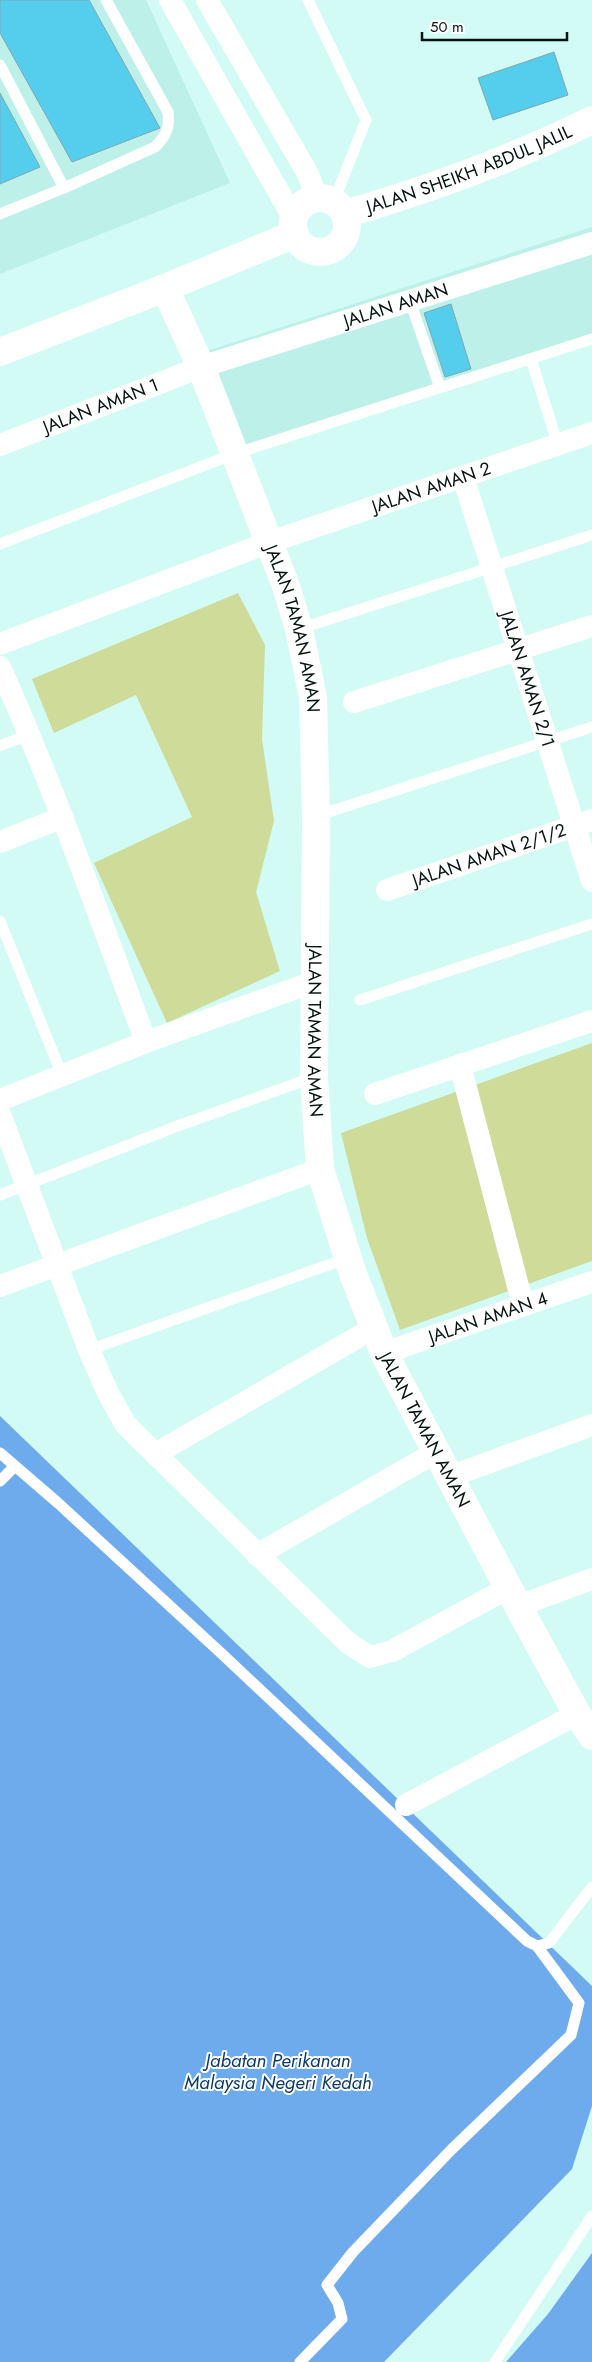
<svg xmlns="http://www.w3.org/2000/svg" width="592" height="2362" viewBox="0 0 592 2362" font-family="Jost,sans-serif">
<rect width="100%" height="100%" fill="#d1fbf4"/>
<!-- built -->
<path fill="#bcf0e8" d="M0 0H146L230 183 0 274Z
M592 227V337L235 452 204 352Z"/>
<!-- green -->
<path fill="#cedb99" d="M238 593 265 645 262 739 274 821 256 892 280 971 167 1023 94 863 192 817 136 695 54 733 32 679Z
M592 1043V1261L400 1330 367 1238 341 1133Z"/>
<!-- water -->
<path fill="#6eabed" d="M0 1416 592 1986V2106L572 2169 384 2362H0Z
M592 2253V2362H506L548 2314Z"/>
<!-- building -->
<path fill="#55cdec" stroke="#81a7b2" d="M0 0H89L160 128 72 162 0 33Z
M554 52 568 95 493 120 478 78Z
M0 93 40 167 0 184Z
M451 304 471 369 445 377 424 313Z"/>
<g fill="none" stroke-linecap="round" stroke-linejoin="round">
<!-- lane -->
<path stroke="#fff" stroke-width="11" d="M308 0 366 120 334 201
M0 65 64 188
M0 214 64 188 155 147C166 136 170 128 168 112L106 0
M410 301 440 388
M531 359 558 445
M0 544 234 454 592 339
M299 629 592 535
M0 746 30 734
M316 816 592 727
M0 921 62 1075
M360 1000 592 924
M0 1195 175 1127 314 1077
M89 1350 348 1258
M0 1453 58 1503 221 1653 527 1941 537 1946 579 2003 571 2035 452 2149 353 2252 327 2285 338 2303 342 2319 300 2362
M0 1481 15 1466
M537 1946 549 1943 592 1887
M495 2362 592 2216"/>
<!-- street -->
<g stroke="#fff" stroke-width="22">
<path d="M170 0 294 219"/>
<path d="M207 0 308 174 317 198"/>
<path id="s1" d="M0 445 201 367 592 243"/>
<path id="s2" d="M463 477 592 881"/>
<path id="s3" d="M0 644 270 542 592 433"/>
<path d="M0 667C55 790 99 916 146 1042"/>
<path d="M354 702 592 626"/>
<path d="M0 842 63 817"/>
<path id="s4" d="M387 890 592 820"/>
<path d="M460 1065 523 1305"/>
<path d="M375 1094 592 1021"/>
<path d="M0 1100 146 1042 313 982"/>
<path d="M0 1114 89 1350 108 1393 126 1425 348 1643 370 1657 392 1651 508 1588"/>
<path d="M0 1286 320 1169"/>
<path id="s5" d="M384 1353 592 1282"/>
<path d="M155 1454 372 1329"/>
<path d="M449 1477 592 1425"/>
<path d="M257 1555 436 1452"/>
<path d="M518 1606 592 1579"/>
<path d="M406 1805 577 1714"/>
</g>
<!-- secondary -->
<g stroke="#fff" stroke-width="28">
<circle cx="320" cy="225" r="27"/>
<path id="s6" d="M345 214C427 190 515 158 592 120"/>
<path id="s7" d="M165 288 201 367 286 586 299 629 313 697 316 816 314 1077 320 1169 353 1274 384 1353 518 1606 577 1714 592 1736"/>
<path d="M0 352 165 288 295 234"/>
</g>
</g>
<g text-anchor="middle" stroke-width="4" stroke-linejoin="round" paint-order="stroke">
<!-- street labels -->
<g font-size="18" fill="#051412" stroke="#fff">
<text dy="6" stroke="none"><textPath href="#s6" startOffset="132">JALAN SHEIKH ABDUL JALIL</textPath></text>
<text dy="6" stroke="none"><textPath href="#s1" startOffset="420">JALAN AMAN</textPath></text>
<text dy="6" stroke="none"><textPath href="#s1" startOffset="108">JALAN AMAN 1</textPath></text>
<text dy="6" stroke="none"><textPath href="#s3" startOffset="459">JALAN AMAN 2</textPath></text>
<text dy="6" stroke="none"><textPath href="#s7" startOffset="365">JALAN TAMAN AMAN</textPath></text>
<text dy="6" stroke="none"><textPath href="#s2" startOffset="212">JALAN AMAN 2/1</textPath></text>
<text dy="6" stroke="none"><textPath href="#s4" startOffset="108">JALAN AMAN 2/1/2</textPath></text>
<text dy="6" stroke="none"><textPath href="#s7" startOffset="770">JALAN TAMAN AMAN</textPath></text>
<text dy="6" stroke="none"><textPath href="#s5" startOffset="110">JALAN AMAN 4</textPath></text>
<text dy="6" stroke="none"><textPath href="#s7" startOffset="1190">JALAN TAMAN AMAN</textPath></text>
</g>
<!-- water labels -->
<g font-size="19" font-style="italic" fill="#0f3b65" stroke="#fff">
<text x="278" y="2067">Jabatan Perikanan<tspan x="278" dy="22">Malaysia Negeri Kedah</tspan></text>
</g>
</g>
<!-- scale -->
<path d="M422 32v8h145v-8" fill="none" stroke="#051412" stroke-width="2.5"/>
<text x="430" y="32" font-size="15" fill="#051412" stroke="#ffffff" stroke-width="4" paint-order="stroke">50 m</text>
</svg>
